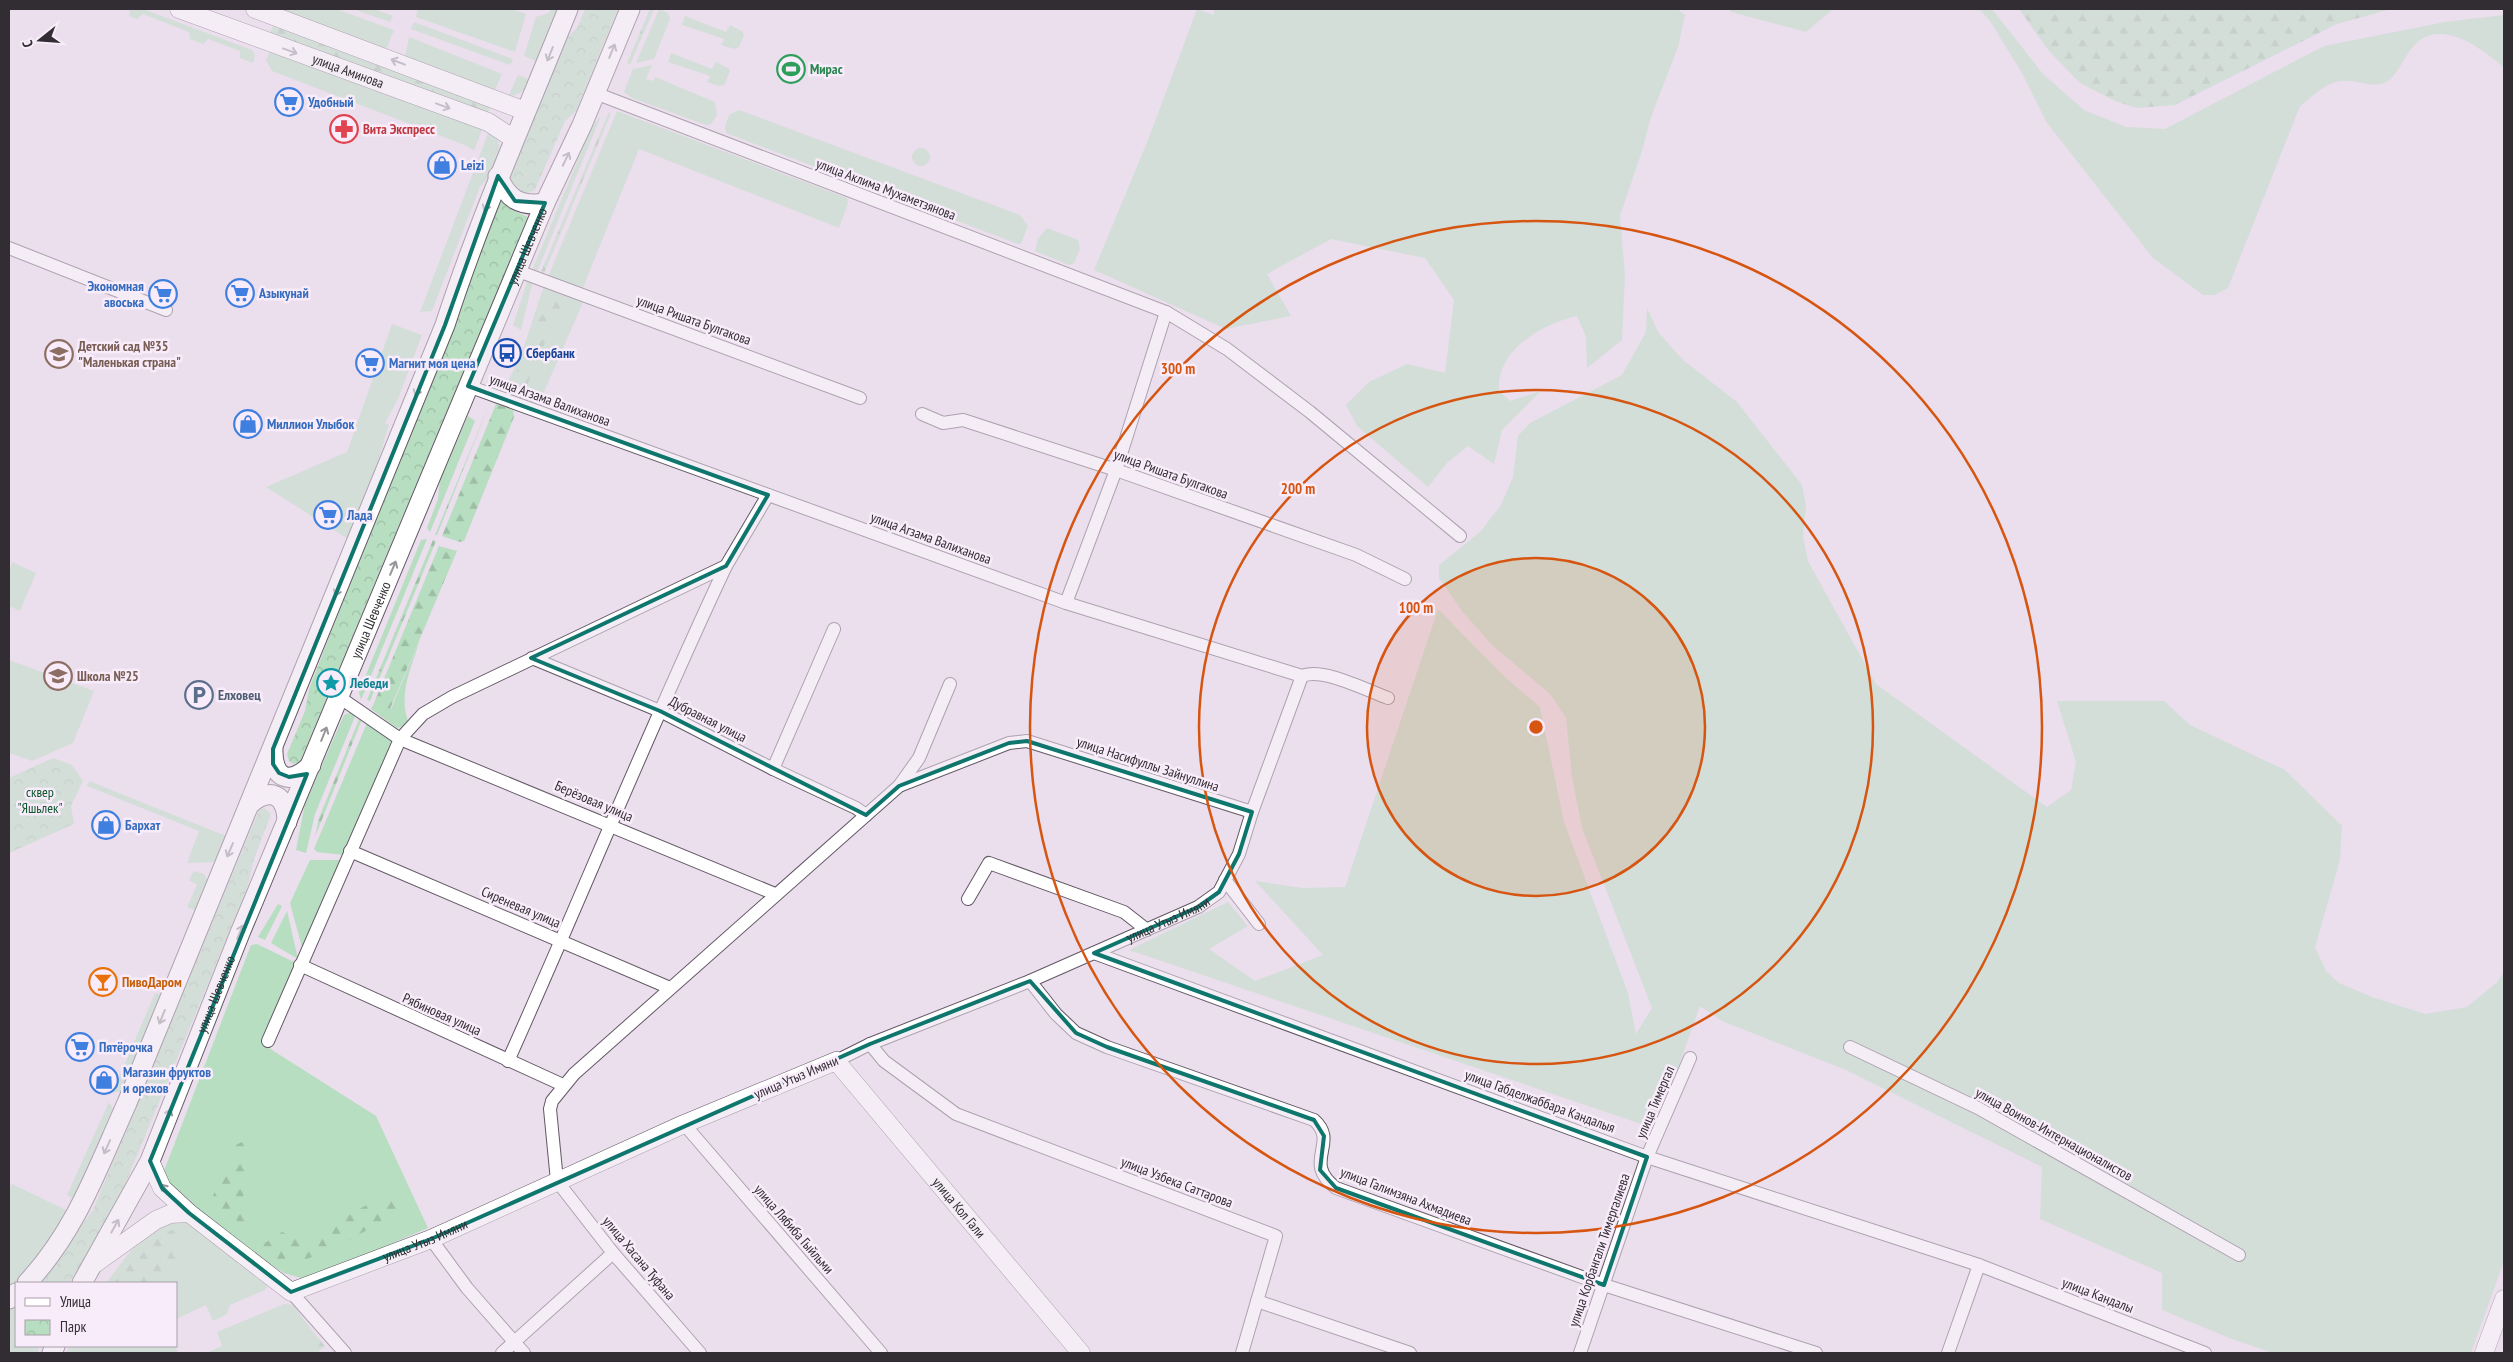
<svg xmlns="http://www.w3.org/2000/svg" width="2513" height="1362" viewBox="0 0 2513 1362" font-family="'PT Sans Narrow',sans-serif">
<defs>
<pattern id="forest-firs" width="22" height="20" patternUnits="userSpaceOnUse" patternTransform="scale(1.25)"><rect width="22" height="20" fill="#b7dec0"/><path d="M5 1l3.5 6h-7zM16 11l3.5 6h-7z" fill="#9ebfa5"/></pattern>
<pattern id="park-crowns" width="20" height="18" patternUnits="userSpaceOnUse" patternTransform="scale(1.25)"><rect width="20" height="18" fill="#b7dec0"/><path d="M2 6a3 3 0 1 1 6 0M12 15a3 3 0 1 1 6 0" fill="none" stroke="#9ebfa5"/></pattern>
</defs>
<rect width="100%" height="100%" fill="#ebdeed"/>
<!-- grass -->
<path fill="#b7dec0" d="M130 9H143L252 50 255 55 253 63 240 58V51L208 39 203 44 190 39 189 32 143 14 137 19 129 16Z
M278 9H336L394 30 387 48 379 49Z
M353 9H374L393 16 390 22Z
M418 9H511L526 14 515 52 416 17Z
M551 9H561L538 62 524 56 536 17 549 13Z
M659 9 668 13 670 19 654 59 636 63Z
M1197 9 1214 15V9H1677L1685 15 1678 47 1651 117 1642 151 1620 216 1625 275 1622 340 1587 368 1586 337 1577 316C1542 324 1496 350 1499 391L1510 401 1541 391 1502 430 1494 464 1468 446 1447 463 1428 487 1357 426 1346 405 1369 382 1407 364 1445 373 1454 300 1425 258 1331 239 1267 274 1291 316 1226 329 1094 270 1148 140Z
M1730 9H1833L1806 32 1731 12Z
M1971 9H1992L2043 74 2084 110 2126 127 2165 129 2324 46 2445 22 2504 15V68C2482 48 2438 15 2412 48 2403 58 2397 78 2384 83 2369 88 2357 79 2342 81 2326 82 2312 97 2300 106L2228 288 2215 295H2203L2153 258 2047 123 2022 73 1990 21 1981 11Z
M685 16 726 32 730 25 742 31 744 35 739 47 734 49 721 45 724 39 682 25Z
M414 22 513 59 510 65 411 29Z
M409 37 502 74 494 92 405 58Z
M271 49 483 127 474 151 467 146 272 71 266 60Z
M671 53 712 69 716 62 728 68 730 71 725 84 719 86 707 82 710 76 668 62Z
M652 65 646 79 653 81 655 77 715 102 717 115 711 124 706 125 632 98 624 92 633 69Z
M518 75 531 80C527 91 519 94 508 97Z
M739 110 1020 215 1028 226 1021 244H1018L726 133 725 127 729 115Z
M617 111 847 198 848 203 839 228 639 149 582 290 548 277Z
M601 116 537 272 533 268 592 126Z
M489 131C511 145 493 173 480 187L432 311 420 312Z
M912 157a9 9 0 1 1 18 0a9 9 0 1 1-18 0Z
M1047 228 1078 240 1080 249 1074 263 1069 265 1035 251 1038 239Z
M528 279 533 281 521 330 513 325Z
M545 284 584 300 537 408 498 394C523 366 531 319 545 284Z
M1647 308 1658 332 1683 360 1737 402 1802 485 1806 505 1803 536 1808 561 1876 684 2047 807 2071 790 2076 762 2057 701H2164L2190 725 2285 770 2342 826 2340 860 2315 947 2326 971 2339 983 2372 997 2425 1014 2467 1007 2497 982 2504 972V1261L2471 1353H2273L2229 1338 2162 1310V1273L2040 1219 2042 1167 1846 1070 1722 1021 1700 1006 1679 1065 1650 1127 1129 950 1228 902 1248 926 1209 949 1255 981 1323 955 1255 881 1303 888 1345 887 1438 609 1505 677 1540 707 1564 822 1628 993 1636 1034 1652 1008 1582 828 1572 777 1566 718 1550 694 1492 645 1462 611 1439 578V565L1480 532 1501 505 1513 477 1518 436 1530 423 1622 375 1646 332Z
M392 324 422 335 398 399 385 423 389 425 356 532 348 539 266 487 347 452Z
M468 416 475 421 430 532 427 528 438 499 440 479Z
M427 539 361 700 359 692 421 540Z
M12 562 36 573 20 611 9 606V572Z
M420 639C412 666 398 694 408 721L404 726 397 728 371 709 374 703 391 709Z
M9 660 94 691 73 743 32 761 9 753Z
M352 712 356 714 315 814 306 853 296 850 305 804 344 715Z
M367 723 391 738 393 745 344 855 317 852 314 849Z
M89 781 226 836 216 862 187 863 199 831 87 786Z
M310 860H342L303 951 290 903Z
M194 871 204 874 209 882 199 912 187 907 197 885 189 880Z
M278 904 282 906 265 940 258 937Z
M287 911 298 959 271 943Z
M257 944 296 963 261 1043 376 1116 428 1228 322 1273 301 1278 284 1273 269 1263 190 1206 172 1191 164 1171 251 945Z
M155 993 161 994 120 1092H113Z
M109 1102 113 1109 76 1196 72 1198 67 1195Z
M12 1184 70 1212 29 1271 9 1291V1190Z
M187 1221 267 1279 268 1285 265 1290 230 1305 227 1314 213 1321 206 1305 176 1319V1283H106L136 1244 167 1223Z
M284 1304 293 1305 314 1333 292 1353H206L222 1346 217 1332Z
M70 1346H175L178 1353H66Z"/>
<!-- forest -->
<path fill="url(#forest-firs)" d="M650 9H654L630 65 627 63Z
M2019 9H2391L2337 24 2175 105 2137 108 2115 101 2080 83 2049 51Z
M273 26 490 107 487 116 273 35 270 33Z
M609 112 611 113 543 276 540 274Z
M552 295 563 300 523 395 509 391 538 320Z
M490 403 437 535H435Z
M496 404 513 410 514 417 464 541 460 542 442 536Z
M433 540 436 541 370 701 367 700Z
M439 546 457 551 390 709 374 703Z
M360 717 362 719 315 837 319 818Z
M255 1135 258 1137C244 1168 235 1188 252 1221L241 1224 211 1200 236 1145Z
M385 1194H395L403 1209 341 1245 290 1266 264 1251 263 1244 282 1232 305 1241Z
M180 1227 179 1256 151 1283H114L150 1239Z
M314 1333 325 1346 317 1353H292Z
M77 1346H105L102 1353H75Z"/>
<!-- park -->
<path fill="url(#park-crowns)" d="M585 9H618L576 111 565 121 535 190 523 195 513 188 508 177 564 41 577 28Z
M499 198 510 209 528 217 300 762 293 764 289 761 287 754 305 711 309 689Z
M53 758 72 765 83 781 71 806 74 824 9 853V778Z
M264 808 271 814 254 859 247 889 112 1216 69 1283H39L93 1210 259 810Z
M16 1302V1346H39L38 1353H9V1308Z"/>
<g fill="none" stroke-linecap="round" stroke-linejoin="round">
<defs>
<g id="street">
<path d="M595 93 1166 312 1227 349 1310 412 1460 536"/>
<path d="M9 248 166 310"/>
<path d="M518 271 860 398"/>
<path d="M468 386 1066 603 1302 676C1322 667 1366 690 1388 698"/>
<path d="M922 414 943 423 963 420 1116 470 1356 555 1405 579"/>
<path d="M1066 603 1116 470 1166 312"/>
<path d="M532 658 660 711 773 769 856 808 866 815"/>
<path d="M339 697 400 739 775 894"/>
<path d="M773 769 834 629"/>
<path d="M899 786 1009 743 1027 741 1252 812 1302 676"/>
<path d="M350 851 670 988"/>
<path d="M1225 880 1259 924"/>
<path d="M968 899 989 863 1124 912 1147 930"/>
<path d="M1094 953 1647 1157 1979 1265 2205 1353"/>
<path d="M300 965 563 1085"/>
<path d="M1030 981 1056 1014 1076 1033 1107 1047 1314 1120C1340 1143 1301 1162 1336 1188L1604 1285 1816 1353"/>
<path d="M268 1041 400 739 423 714 452 697 726 566 768 495"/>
<path d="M870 1044 884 1061 956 1114 1276 1236 1242 1353"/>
<path d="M1850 1047 1978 1108 2239 1255"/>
<path d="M508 1061C582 896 649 729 726 566"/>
<path id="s1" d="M836 1061 870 1044 1030 981 1198 907 1219 892 1239 854 1252 812"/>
<path d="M684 1124 881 1353"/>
<path d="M431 1239 467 1288 524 1353"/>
<path d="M291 1292 345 1353"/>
<path d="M1257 1301 1410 1353"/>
<path d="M502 1353 613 1253"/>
<path d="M700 1353 613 1253 557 1181 550 1109 552 1101 574 1074 899 786 919 758 950 684"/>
<path d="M1580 1353 1647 1157 1690 1058"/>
<path d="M1948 1353 1979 1265"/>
</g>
<g id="secondary">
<path id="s2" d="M179 9 488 122 514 139"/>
<path d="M255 9 525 111"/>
<path id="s3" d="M150 1161 162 1188 189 1213 291 1292 431 1239 684 1124 836 1061 1081 1353"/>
<path d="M93 1265 156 1220 170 1214 189 1213"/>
<path d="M2484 1353 2504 1299"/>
</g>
<g id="primary">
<path d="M498 176C507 199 520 207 545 203"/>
<path d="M273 749C272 778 289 787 311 765"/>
<path d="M249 805C269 786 287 794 287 822"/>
<path d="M27 1283C77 1229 97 1169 127 1103L445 325C480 217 526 114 568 9"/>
<path id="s4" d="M82 1283 150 1161 240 933 545 203 582 125 630 9"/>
<path d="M9 1299 16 1293"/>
<path d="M52 1353 55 1346"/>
</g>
</defs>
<!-- street casing -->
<use href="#street" stroke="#635865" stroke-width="14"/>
<!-- secondary casing -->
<use href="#secondary" stroke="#635865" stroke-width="19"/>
<!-- primary casing -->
<use href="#primary" stroke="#635865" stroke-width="21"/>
<!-- street -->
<use href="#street" stroke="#fff" stroke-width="12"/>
<!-- secondary -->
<use href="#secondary" stroke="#fff" stroke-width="18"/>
<!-- primary -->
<use href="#primary" stroke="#fff" stroke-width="19"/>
</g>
<!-- one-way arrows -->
<defs><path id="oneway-shaft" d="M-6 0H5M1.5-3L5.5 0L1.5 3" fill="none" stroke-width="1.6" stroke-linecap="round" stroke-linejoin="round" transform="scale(1.25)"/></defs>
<g stroke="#989699">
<use href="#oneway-shaft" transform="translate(290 51) rotate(20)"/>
<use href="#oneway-shaft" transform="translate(612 51) rotate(-68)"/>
<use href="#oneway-shaft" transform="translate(550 54) rotate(112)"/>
<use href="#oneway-shaft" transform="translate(398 62) rotate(-159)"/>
<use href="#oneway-shaft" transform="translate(443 106) rotate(20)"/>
<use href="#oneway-shaft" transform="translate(566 159) rotate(-64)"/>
<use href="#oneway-shaft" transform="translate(487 204) rotate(111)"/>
<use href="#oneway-shaft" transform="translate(418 389) rotate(112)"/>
<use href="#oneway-shaft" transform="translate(393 568) rotate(-67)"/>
<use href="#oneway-shaft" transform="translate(338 589) rotate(112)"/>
<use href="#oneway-shaft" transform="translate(324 734) rotate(-68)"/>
<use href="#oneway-shaft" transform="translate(230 850) rotate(113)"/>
<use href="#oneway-shaft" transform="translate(240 932) rotate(-68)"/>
<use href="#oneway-shaft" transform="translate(162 1017) rotate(112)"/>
<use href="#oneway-shaft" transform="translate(168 1116) rotate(-69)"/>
<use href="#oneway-shaft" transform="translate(107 1147) rotate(114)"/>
<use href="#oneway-shaft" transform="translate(166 1190) rotate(-130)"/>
<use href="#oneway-shaft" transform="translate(115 1226) rotate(-61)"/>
</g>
<!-- marked area -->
<path d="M0 0H2513V1362H0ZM498 176 515 201 545 203 468 386 768 495 726 566 531 658 660 711 866 815 899 786 1009 743 1027 741 1252 812 1239 854 1219 892 1198 907 1094 953 1647 1157 1604 1285 1336 1188 1320 1170 1324 1136 1314 1120 1107 1047 1076 1033 1030 981 870 1044 431 1239 291 1292 189 1213 162 1188 150 1161 307 774 289 777 279 773 273 764V749L445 325Z" fill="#ebdeed" fill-opacity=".55" fill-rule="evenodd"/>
<path fill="none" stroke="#0f766e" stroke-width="4" stroke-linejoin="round" d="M498 176 515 201 545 203 468 386 768 495 726 566 531 658 660 711 866 815 899 786 1009 743 1027 741 1252 812 1239 854 1219 892 1198 907 1094 953 1647 1157 1604 1285 1336 1188 1320 1170 1324 1136 1314 1120 1107 1047 1076 1033 1030 981 870 1044 431 1239 291 1292 189 1213 162 1188 150 1161 307 774 289 777 279 773 273 764V749L445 325Z"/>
<!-- distance rings -->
<circle cx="1536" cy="727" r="169" fill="#d65510" fill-opacity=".12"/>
<g fill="none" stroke="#d65510" stroke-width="2.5">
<circle cx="1536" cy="727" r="169"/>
<circle cx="1536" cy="727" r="337"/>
<circle cx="1536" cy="727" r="506"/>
</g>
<!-- icons -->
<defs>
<symbol id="stadium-ring" viewBox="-11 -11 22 22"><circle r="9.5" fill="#f8ebfa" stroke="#2e9e5b" stroke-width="1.5"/><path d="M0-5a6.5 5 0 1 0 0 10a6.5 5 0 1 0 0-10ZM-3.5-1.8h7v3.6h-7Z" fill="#2e9e5b"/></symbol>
<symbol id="supermarket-ring" viewBox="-11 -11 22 22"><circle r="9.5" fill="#f8ebfa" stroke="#3f7fe0" stroke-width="1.5"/><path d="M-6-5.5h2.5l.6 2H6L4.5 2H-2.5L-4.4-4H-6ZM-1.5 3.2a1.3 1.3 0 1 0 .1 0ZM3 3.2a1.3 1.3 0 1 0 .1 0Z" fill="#3f7fe0"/></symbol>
<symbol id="pharmacy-ring" viewBox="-11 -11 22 22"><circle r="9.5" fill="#f8ebfa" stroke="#e0444e" stroke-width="1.5"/><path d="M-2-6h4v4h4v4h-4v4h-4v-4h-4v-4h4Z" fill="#e0444e"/></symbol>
<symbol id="shop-ring" viewBox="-11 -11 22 22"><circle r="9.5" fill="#f8ebfa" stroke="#3f7fe0" stroke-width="1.5"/><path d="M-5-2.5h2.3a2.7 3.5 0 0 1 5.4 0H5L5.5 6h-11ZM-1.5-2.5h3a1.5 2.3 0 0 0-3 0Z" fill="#3f7fe0"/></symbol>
<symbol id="bus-ring" viewBox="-11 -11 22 22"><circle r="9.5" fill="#f8ebfa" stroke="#1a4fb4" stroke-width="1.5"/><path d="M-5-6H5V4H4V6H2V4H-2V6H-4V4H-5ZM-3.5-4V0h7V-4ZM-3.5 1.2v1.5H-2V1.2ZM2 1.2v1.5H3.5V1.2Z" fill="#1a4fb4"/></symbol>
<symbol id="school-ring" viewBox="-11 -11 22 22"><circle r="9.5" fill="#f8ebfa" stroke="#8d6e63" stroke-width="1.5"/><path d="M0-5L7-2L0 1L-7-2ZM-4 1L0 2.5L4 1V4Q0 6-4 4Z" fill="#8d6e63"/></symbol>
<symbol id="sight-ring" viewBox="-11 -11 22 22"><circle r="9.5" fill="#f8ebfa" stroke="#0f9aa8" stroke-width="1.5"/><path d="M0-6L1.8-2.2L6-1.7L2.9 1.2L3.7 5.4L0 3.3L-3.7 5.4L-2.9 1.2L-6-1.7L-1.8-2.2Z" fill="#0f9aa8"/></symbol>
<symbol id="parking-ring" viewBox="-11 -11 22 22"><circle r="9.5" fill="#f8ebfa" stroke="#5c6f8a" stroke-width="1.5"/><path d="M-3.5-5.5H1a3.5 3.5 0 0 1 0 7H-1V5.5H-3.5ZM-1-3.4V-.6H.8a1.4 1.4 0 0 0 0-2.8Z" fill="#5c6f8a"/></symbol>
<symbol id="bar-ring" viewBox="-11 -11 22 22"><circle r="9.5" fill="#f8ebfa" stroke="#e8710a" stroke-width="1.5"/><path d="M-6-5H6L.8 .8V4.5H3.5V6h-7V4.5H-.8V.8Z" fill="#e8710a"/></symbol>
</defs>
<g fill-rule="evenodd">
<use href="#stadium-ring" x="775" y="53" width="32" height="32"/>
<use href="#supermarket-ring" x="273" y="86" width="32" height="32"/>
<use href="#pharmacy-ring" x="328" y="113" width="32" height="32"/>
<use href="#shop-ring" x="426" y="149" width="32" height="32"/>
<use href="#supermarket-ring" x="224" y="277" width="32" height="32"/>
<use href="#supermarket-ring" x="147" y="278" width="32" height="32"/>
<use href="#bus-ring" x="491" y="337" width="32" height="32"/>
<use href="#school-ring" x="43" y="338" width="32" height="32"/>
<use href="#supermarket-ring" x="354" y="347" width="32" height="32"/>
<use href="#shop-ring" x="232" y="408" width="32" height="32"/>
<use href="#supermarket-ring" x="312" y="499" width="32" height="32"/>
<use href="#school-ring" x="42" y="660" width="32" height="32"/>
<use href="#sight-ring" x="315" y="667" width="32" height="32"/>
<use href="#parking-ring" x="183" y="679" width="32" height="32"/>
<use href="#shop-ring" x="90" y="809" width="32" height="32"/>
<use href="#bar-ring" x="87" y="966" width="32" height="32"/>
<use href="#supermarket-ring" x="64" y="1031" width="32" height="32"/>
<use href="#shop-ring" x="88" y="1064" width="32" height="32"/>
</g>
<g text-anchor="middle" stroke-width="5" stroke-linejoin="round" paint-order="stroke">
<!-- leisure labels -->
<g font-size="14" font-weight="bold" fill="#27864d" stroke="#f8ebfa" text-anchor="start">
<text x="810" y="74">Мирас</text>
</g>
<!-- street labels -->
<g font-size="14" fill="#322d33" stroke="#f8ebfa">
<text dy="5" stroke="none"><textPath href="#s2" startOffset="180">улица Аминова</textPath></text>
<text transform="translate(886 189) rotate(21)" y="5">улица Аклима Мухаметзянова</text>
<text dy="5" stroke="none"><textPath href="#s4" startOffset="1129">улица Шевченко</textPath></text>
<text transform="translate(694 320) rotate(20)" y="5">улица Ришата Булгакова</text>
<text transform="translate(550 400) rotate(20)" y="5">улица Агзама Валиханова</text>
<text transform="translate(1171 474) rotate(20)" y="5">улица Ришата Булгакова</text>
<text transform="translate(931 538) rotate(20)" y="5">улица Агзама Валиханова</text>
<text dy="5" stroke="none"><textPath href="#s4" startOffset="724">улица Шевченко</textPath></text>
<text transform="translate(708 719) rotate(27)" y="5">Дубравная улица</text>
<text transform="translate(1148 764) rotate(18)" y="5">улица Насифуллы Зайнуллина</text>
<text transform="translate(594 801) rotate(23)" y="5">Берёзовая улица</text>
<text transform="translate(521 907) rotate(23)" y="5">Сиреневая улица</text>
<text dy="5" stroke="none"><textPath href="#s1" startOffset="361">улица Утыз Имяни</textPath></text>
<text dy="5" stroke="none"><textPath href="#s4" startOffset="319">улица Шевченко</textPath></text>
<text transform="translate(442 1014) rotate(24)" y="5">Рябиновая улица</text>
<text transform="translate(796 1077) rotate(-23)" y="5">улица Утыз Имяни</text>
<text transform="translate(1540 1101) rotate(20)" y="5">улица Габделжаббара Кандалыя</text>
<text transform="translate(1655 1102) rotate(-67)" y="5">улица Тимергал</text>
<text transform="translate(2054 1134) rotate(29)" y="5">улица Воинов-Интернационалистов</text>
<text transform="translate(1177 1182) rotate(21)" y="5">улица Узбека Саттарова</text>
<text transform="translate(1406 1196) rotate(21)" y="5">улица Галимзяна Ахмадиева</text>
<text dy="5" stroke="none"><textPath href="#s3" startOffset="979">улица Кол Гали</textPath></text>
<text transform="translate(794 1229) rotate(49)" y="5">улица Лябиба Гыйльми</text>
<text dy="5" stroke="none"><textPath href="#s3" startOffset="339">улица Утыз Имяни</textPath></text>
<text transform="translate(1599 1250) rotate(-71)" y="5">улица Корбангали Тимергалиева</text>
<text transform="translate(639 1258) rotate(50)" y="5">улица Хасана Туфана</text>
<text transform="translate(2098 1295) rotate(21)" y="5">улица Кандалы</text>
</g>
<!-- shop labels -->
<g font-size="14" font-weight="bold" fill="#366cbe" stroke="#f8ebfa" text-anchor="start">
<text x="308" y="107">Удобный</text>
<text x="461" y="170">Leizi</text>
<text x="144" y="291" text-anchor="end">Экономная<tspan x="144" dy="16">авоська</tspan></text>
<text x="259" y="298">Азыкунай</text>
<text x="389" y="368">Магнит моя цена</text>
<text x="267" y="429">Миллион Улыбок</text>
<text x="347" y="520">Лада</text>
<text x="125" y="830">Бархат</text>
<text x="99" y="1052">Пятёрочка</text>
<text x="123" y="1077">Магазин фруктов<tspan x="123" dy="16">и орехов</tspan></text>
</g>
<!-- health labels -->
<g font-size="14" font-weight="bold" fill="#be3a42" stroke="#f8ebfa" text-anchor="start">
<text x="363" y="134">Вита Экспресс</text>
</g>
<!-- education labels -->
<g font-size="14" font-weight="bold" fill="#785e54" stroke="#f8ebfa" text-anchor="start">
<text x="78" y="351">Детский сад №35<tspan x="78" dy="16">"Маленькая страна"</tspan></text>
<text x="77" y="681">Школа №25</text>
</g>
<!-- transit labels -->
<g font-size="14" font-weight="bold" fill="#164399" stroke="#f8ebfa" text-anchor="start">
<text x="526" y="358">Сбербанк</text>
</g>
<!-- culture labels -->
<g font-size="14" font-weight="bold" fill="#0d838f" stroke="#f8ebfa" text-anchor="start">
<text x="350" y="688">Лебеди</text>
</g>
<!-- service labels -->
<g font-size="14" font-weight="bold" fill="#4e5e75" stroke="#f8ebfa" text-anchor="start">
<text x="218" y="700">Елховец</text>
</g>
<!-- park labels -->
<g font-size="14" fill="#0d572c" stroke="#f8ebfa">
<text x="40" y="797">сквер<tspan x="40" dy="16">"Яшьлек"</tspan></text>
</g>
<!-- food labels -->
<g font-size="14" font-weight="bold" fill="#c56008" stroke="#f8ebfa" text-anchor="start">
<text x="122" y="987">ПивоДаром</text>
</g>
</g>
<circle cx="1536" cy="727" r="8" fill="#d65510" stroke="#f8ebfa" stroke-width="2.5"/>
<g font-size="15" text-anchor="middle" font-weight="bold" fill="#d65510" stroke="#f8ebfa" stroke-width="5" stroke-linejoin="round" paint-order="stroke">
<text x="1178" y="374">300 m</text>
<text x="1298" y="494">200 m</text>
<text x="1416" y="613">100 m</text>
</g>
<!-- border -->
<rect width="2513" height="1362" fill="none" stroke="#322d33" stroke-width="20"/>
<!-- legend -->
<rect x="15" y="1282" width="162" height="65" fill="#f8ebfa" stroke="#a99faa"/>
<rect x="25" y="1298" width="25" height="8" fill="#ffffff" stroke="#a99faa"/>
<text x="60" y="1307" font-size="15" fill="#322d33">Улица</text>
<rect x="25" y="1320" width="25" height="15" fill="url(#park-crowns)" stroke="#a99faa"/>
<text x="60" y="1332" font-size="15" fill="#322d33">Парк</text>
<!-- north arrow -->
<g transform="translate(40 40) rotate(253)" stroke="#f8ebfa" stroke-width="4" paint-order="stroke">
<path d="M0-4L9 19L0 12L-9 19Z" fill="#322d33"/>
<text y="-8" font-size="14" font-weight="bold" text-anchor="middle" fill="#322d33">С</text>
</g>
</svg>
